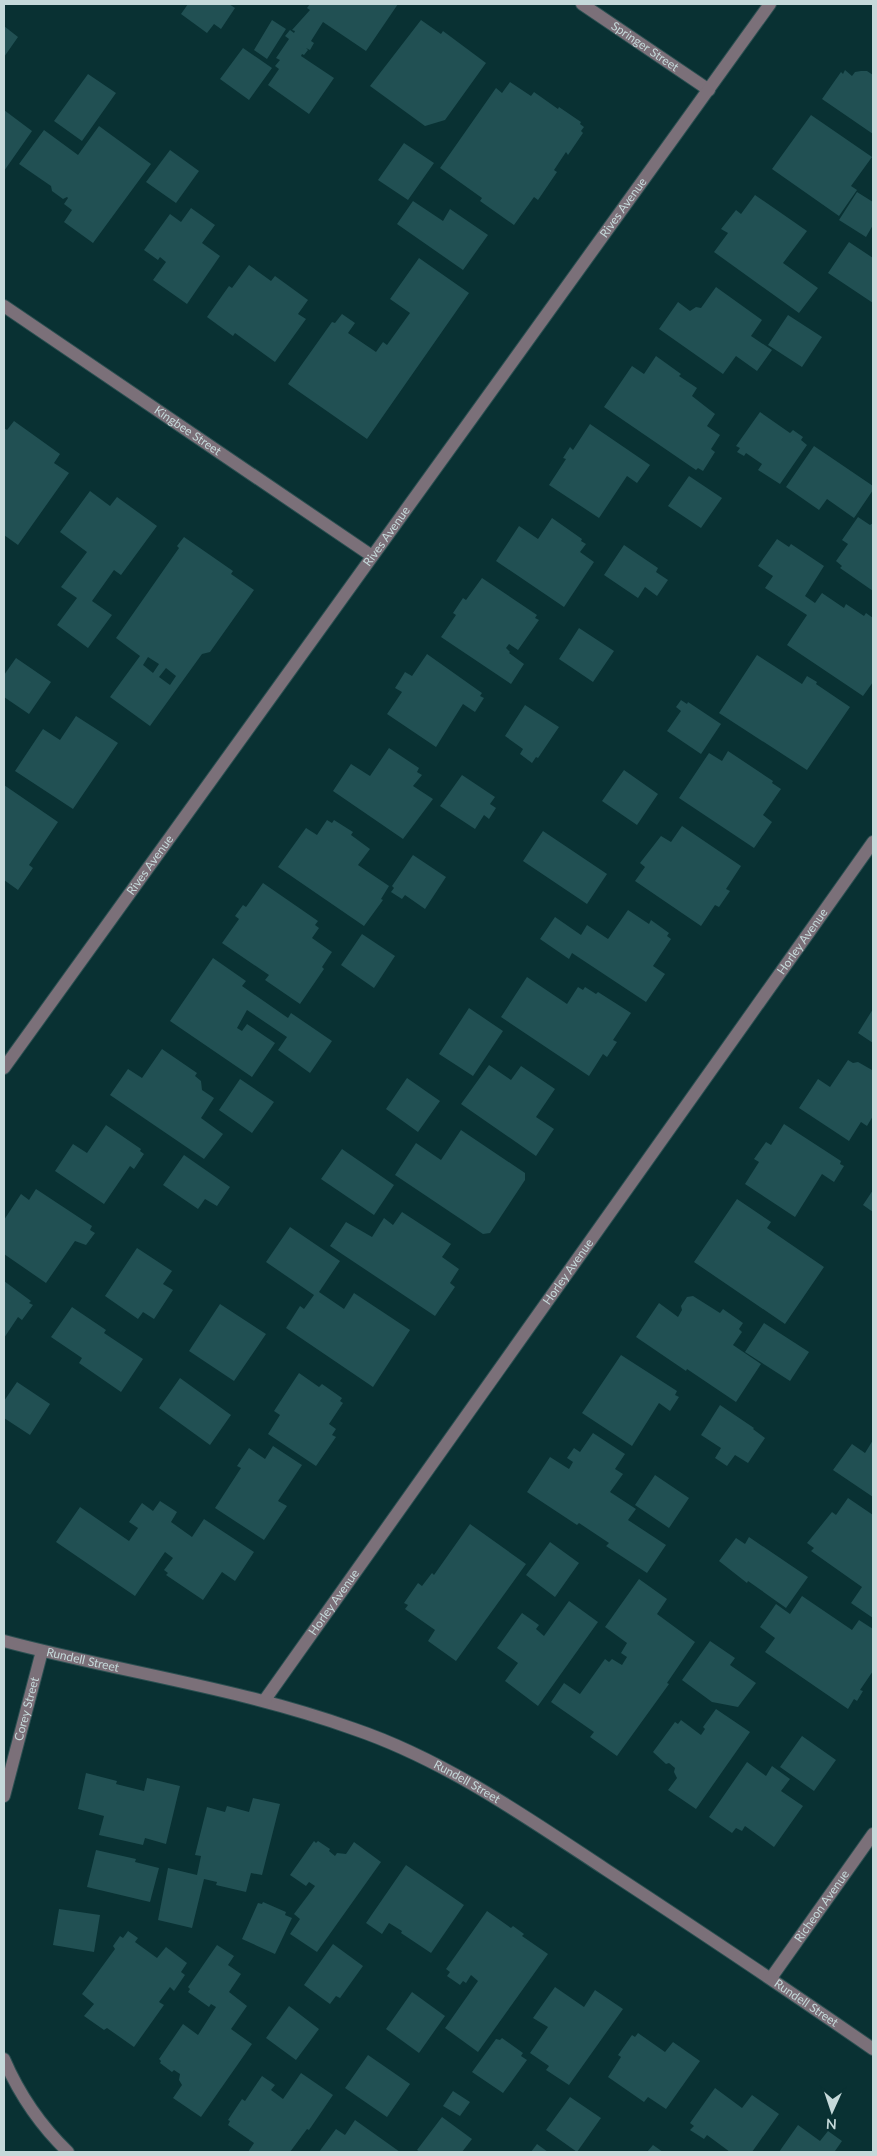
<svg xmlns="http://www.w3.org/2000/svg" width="877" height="2156" viewBox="0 0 877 2156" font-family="Lato,sans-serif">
<rect width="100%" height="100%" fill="#093133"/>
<!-- building -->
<path fill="#215053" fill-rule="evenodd" d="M188 4H229L235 8 221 29 214 24 207 33 181 14Z
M310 4H398L366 51 323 22 311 41 314 43 310 50 306 48 308 50 304 55 302 54 301 56 334 78 309 114 268 85 279 69 275 66 280 60 276 58 289 39 285 36 290 30 294 33 295 31 292 30 310 10 307 8Z
M272 20 286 29 267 59 254 50Z
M421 20 441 34 443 31 486 63 445 120 425 126 370 86Z
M4 26 18 37 4 57Z
M243 48 272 68 249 100 220 79Z
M845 70 852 76 855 72 861 71H867L873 75V134L822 99 841 72 843 74Z
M88 74 116 93 82 141 54 121Z
M510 82 531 96 534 92 558 109 559 107 581 122 580 124 584 127 581 131 583 133 568 155 566 152 554 170 557 172 538 200 534 197 514 225 480 201 482 198 440 168 496 88 502 93Z
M4 110 32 131 4 171Z
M811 115 872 157 851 186 857 190 839 216 772 169Z
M99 126 151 164 93 243 64 222 72 210 64 204 68 198 67 197 63 199 52 191 51 186 19 164 44 130 78 155Z
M404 143 434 163 408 200 378 180Z
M170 150 199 171 176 203 146 182Z
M857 192 873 202V225L866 237 839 220Z
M755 195 807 231 783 263 818 288 799 313 714 252 728 233 721 229 736 210 741 214Z
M413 201 443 221 450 209 488 235 463 270 397 224Z
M191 208 215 225 202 243 220 256 187 304 153 280 166 262 160 257 158 260 144 250 170 214 181 222Z
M849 242 873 258V303L828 273Z
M419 258 469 293 367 439 288 384 332 322 335 323 342 314 355 323 348 333 376 352 383 342 387 345 410 313 390 299Z
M249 265 271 281 275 276 308 300 298 314 306 319 275 362 235 333 233 336 207 317 229 286 232 288Z
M716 287 762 320 751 336 772 350 757 371 736 356 723 374 659 329 678 302 690 311 696 307 701 308Z
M788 315 822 337 802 367 768 345Z
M656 356 681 374 679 376 697 388 692 396 715 414 707 426 720 435 711 449 715 452 703 471 698 468 696 470 604 407 632 366 644 374Z
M760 412 790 433 793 430 803 437 801 440 807 445 780 484 758 470 762 464 746 453 744 456 737 452 740 448 736 446Z
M14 421 60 454 54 463 69 473 18 545 4 535V428L7 430Z
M590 424 650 465 637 483 627 476 599 518 549 485 566 459 563 458 570 447 573 450Z
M814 446 873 486V490L854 518 827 499 819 510 786 487Z
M689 476 722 498 701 528 668 506Z
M90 491 110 506 117 497 157 526 121 575 114 570 92 601 112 615 88 648 57 625 77 598 61 587 87 552 60 532Z
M858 517 870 525 873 523V591L840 568 842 566 836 561 848 544 842 540Z
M552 518 582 539 581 541 586 544 580 552 594 562 564 607 496 561 519 526 538 539Z
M184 537 233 571 231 574 254 590 210 652 202 654 150 726 110 697 140 656 116 638 179 548 177 546ZM148 657 159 664 153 673 143 665ZM166 668 176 676 170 685 159 677Z
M777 539 789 547 791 544 824 566 805 596 815 603 822 593 844 608 846 604 864 616 866 613 873 618V682L863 696 787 645 807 615 765 588 773 576 758 566Z
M624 545 658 568 656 572 668 580 657 596 645 587 638 598 604 575Z
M482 578 537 615 535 618 539 620 518 650 509 644 506 648 510 652 509 653 524 664 511 684 441 637 456 615 453 613 463 598 466 600Z
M579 628 614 651 593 682 559 659Z
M427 654 482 693 480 696 484 698 475 712 463 704 436 747 387 714 402 692 395 688 405 672 412 676Z
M757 655 802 684 807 676 817 682 816 684 850 707 807 770 719 713Z
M16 658 51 682 29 714 4 697V675Z
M681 700 687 704 688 702 721 724 701 754 667 731 681 711 676 707Z
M525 705 559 727 538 758 536 757 532 763 520 754 523 749 505 736Z
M76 716 118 743 73 809 15 771 43 729 60 740Z
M389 748 419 768 417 772 422 775 413 786 433 799 403 839 333 791 351 764 370 776Z
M728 751 773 781 772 783 781 789 763 815 772 822 754 848 679 798 709 753 722 761Z
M624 770 658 794 637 825 602 801Z
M462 775 495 797 490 804 496 808 489 819 484 815 475 829 440 806Z
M4 785 58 822 29 865 33 868 18 890 4 880Z
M327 820 332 823 334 820 353 832 351 835 370 849 358 865 389 886 381 899 383 900 364 926 278 867 306 828 317 835Z
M682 826 741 866 726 889 730 891 719 907 715 905 701 926 635 881 645 867 640 863 661 836 671 842Z
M543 831 607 874 587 904 523 861Z
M413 855 446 877 425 909 405 895 402 899 391 892 394 888 392 886Z
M263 883 318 921 315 925 319 928 312 938 332 952 322 967 324 969 300 1004 265 980 269 975 222 943 239 919 235 916 243 905 246 907Z
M628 910 649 924 651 920 669 933 667 936 671 939 653 966 665 974 646 1002 572 953 569 959 540 939 555 917 581 935 587 925 608 939Z
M362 934 395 956 374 988 341 965Z
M213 958 246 981 242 986 288 1018 291 1013 332 1041 310 1073 278 1050 287 1037 247 1010 237 1028 242 1031 247 1024 275 1043 252 1077 170 1021Z
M527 977 567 1004 578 987 583 990 585 987 596 994 598 992 631 1013 613 1040 617 1042 607 1057 603 1054 589 1076 501 1017Z
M469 1008 503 1031 473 1076 439 1054Z
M873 1009V1043L858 1033Z
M162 1049 197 1073 195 1076 201 1081 202 1090 214 1098 201 1118 223 1134 204 1159 110 1095 128 1069 142 1078Z
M848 1060 853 1063 858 1062 872 1070 873 1076V1116L867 1126 861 1122 849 1141 799 1108 818 1079 830 1087Z
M489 1065 511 1080 521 1066 555 1089 536 1117 554 1129 536 1156 461 1104Z
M407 1078 440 1101 418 1132 386 1109Z
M240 1079 274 1102 252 1133 219 1110Z
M784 1124 841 1161 840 1164 844 1166 834 1182 822 1174 795 1217 745 1184 759 1162 754 1159 766 1142 771 1145Z
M106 1125 141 1149 140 1151 144 1154 134 1169 130 1166 104 1204 55 1171 73 1144 87 1153Z
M461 1130 525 1173V1180L490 1233 483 1234 395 1175 416 1143 441 1160Z
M342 1149 394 1185 374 1215 321 1179Z
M184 1155 230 1187 217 1206 205 1199 198 1209 163 1185Z
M36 1189 92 1226 90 1230 95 1233 86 1245 75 1241 46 1283 4 1254V1220L21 1194 29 1200Z
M873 1190V1212L863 1205Z
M737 1199 771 1222 767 1228 824 1267 785 1324 694 1262Z
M402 1212 451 1244 442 1257 459 1269 450 1283 455 1287 435 1316 330 1246 346 1222 372 1237 384 1218 393 1225Z
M290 1227 340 1261 319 1292 344 1309 354 1293 410 1330 373 1387 286 1328 300 1306 304 1309 314 1295 266 1262Z
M137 1248 172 1271 163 1284 173 1290 154 1319 143 1312 138 1319 105 1296Z
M4 1281 31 1301 29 1303 33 1305 22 1320 18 1317 4 1338Z
M693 1296 720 1313 723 1309 743 1323 739 1329 742 1332 733 1345 761 1364 736 1402 687 1369 686 1371 636 1337 659 1303 678 1317 682 1310 681 1306 687 1297Z
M220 1304 266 1334 234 1381 189 1351Z
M72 1307 106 1330 104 1333 143 1359 121 1392 79 1363 82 1358 51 1337Z
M764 1323 809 1352 790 1381 745 1352Z
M621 1355 677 1391 675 1395 679 1397 670 1411 659 1403 632 1446 582 1413Z
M299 1373 319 1387 322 1384 342 1398 340 1401 343 1403 329 1424 336 1429 332 1435 336 1437 316 1466 268 1434 280 1415 274 1411Z
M180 1378 231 1415 210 1445 159 1408Z
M17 1382 50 1404 30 1435 4 1418V1401Z
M720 1405 754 1428 753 1429 765 1438 748 1463 735 1455 727 1466 715 1458 721 1448 701 1435Z
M593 1433 625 1454 615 1469 623 1474 610 1492 636 1509 628 1520 666 1545 647 1573 606 1546 609 1543 579 1523 577 1525 527 1492 550 1457 569 1469 573 1462 567 1458 574 1448 580 1452Z
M873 1440V1497L833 1470 852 1444 865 1453Z
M273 1446 302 1465 278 1501 287 1506 264 1540 215 1508 241 1468 237 1466 249 1448 265 1459Z
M655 1475 689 1498 669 1528 635 1505Z
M848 1498 873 1515V1618L851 1603 862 1587 811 1551 814 1548 807 1543 832 1512 836 1515Z
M160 1501 177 1512 171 1522 192 1537 204 1519 254 1552 235 1581 222 1572 203 1600 166 1575 168 1573 164 1570 173 1558 165 1552 135 1596 56 1542 80 1507 129 1541 138 1528 129 1522 142 1503 153 1511Z
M470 1524 526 1564 456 1661 428 1641 435 1630 405 1609 408 1605 404 1603 418 1583 422 1586 432 1573 434 1575Z
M749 1537 808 1577 786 1608 748 1581 747 1583 719 1561 736 1538 745 1544Z
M550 1542 579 1563 555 1597 526 1575Z
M639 1579 667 1599 657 1614 695 1642 667 1683 669 1684 617 1756 590 1737 594 1732 551 1702 564 1683 580 1694 605 1659 609 1662 612 1659 622 1665 627 1657 621 1653 627 1643 605 1627Z
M802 1596 852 1630 859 1620 873 1629V1671L860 1690 863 1691 857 1701 854 1699 848 1709 765 1652 775 1638 760 1627 776 1604 790 1614Z
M569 1601 598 1622 538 1706 505 1681 518 1663 497 1648 522 1613 539 1625 536 1629 544 1636Z
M710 1641 735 1658 730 1665 756 1683 738 1707 712 1702 682 1680Z
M716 1709 750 1732 696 1809 668 1790 677 1778 674 1772 675 1768 669 1763 666 1764 653 1752 675 1722 678 1724 681 1720 701 1735 705 1729 703 1727Z
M802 1736 836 1760 814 1791 780 1767Z
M747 1762 766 1776 772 1766 790 1779 781 1791 803 1806 774 1847 745 1826 742 1831 736 1828 732 1833 709 1817Z
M86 1773 117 1781 116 1784 144 1791 147 1778 180 1786 166 1844 145 1838 143 1845 99 1835 104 1816 78 1809Z
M253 1798 280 1804 262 1875 251 1873 246 1892 216 1885 217 1882 204 1879 192 1928 158 1920 168 1868 197 1875 201 1856 195 1855 207 1807 225 1812 227 1806 249 1812Z
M314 1841 316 1843 318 1841 330 1849 329 1851 335 1856 337 1853 346 1854 354 1842 381 1862 317 1952 290 1934 300 1919 294 1914 315 1886 309 1882 306 1886 290 1875Z
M96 1850 136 1859 135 1862 159 1868 150 1902 87 1887Z
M406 1865 464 1905 431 1953 401 1933 402 1931 389 1923 382 1934 366 1923Z
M263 1902 286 1912 285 1915 292 1918 275 1954 242 1939 258 1903 262 1904Z
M59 1909 100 1915 94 1952 53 1945Z
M487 1911 511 1928 513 1926 524 1934 522 1936 548 1954 478 2052 445 2028 478 1981 471 1975 466 1983 463 1981 460 1985 447 1976 450 1972 446 1969Z
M128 1931 138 1938 135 1942 157 1958 166 1947 187 1963 181 1972 185 1975 174 1991 170 1987 159 2002 164 2005 134 2047 107 2028 104 2030 84 2016 94 2004 82 1994 115 1949 113 1946 120 1936 123 1938Z
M333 1944 363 1966 340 1998 336 1996 330 2004 304 1985Z
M217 1945 234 1956 228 1965 241 1974 229 1992 247 2006 231 2029 252 2044 201 2117 173 2098 182 2085 179 2080 180 2074 174 2070 172 2072 160 2063 161 2061 159 2059 183 2024 198 2035 216 2007 211 2004 209 2007 188 1992 190 1989 188 1987Z
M555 1987 584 2007 595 1990 623 2009 569 2085 546 2070 549 2066 530 2053 548 2027 533 2018Z
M412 1992 445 2016 419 2053 386 2029Z
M289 2006 319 2029 296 2060 266 2038Z
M638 2033 665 2052 673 2042 700 2061 666 2109 648 2097 644 2102 608 2077 621 2057 618 2055 632 2035 635 2037Z
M502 2038 523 2053 521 2056 527 2060 503 2093 472 2072 496 2039 500 2040Z
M368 2055 410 2084 387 2117 345 2088Z
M301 2073 333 2095 309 2130 307 2129 290 2152H248L254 2143 228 2125 230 2121 228 2120 242 2099 245 2101 262 2076 275 2085 271 2090 283 2099Z
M715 2088 742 2108 752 2095 779 2114 752 2152H730L707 2135 704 2139 690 2130 694 2126 690 2123Z
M453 2091 470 2102 460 2116 443 2106Z
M570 2097 601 2118 577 2152 546 2130Z
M442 2117 472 2139 462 2152H420L417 2150Z
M355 2120 400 2152H319L336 2129 345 2135Z
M798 2125 820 2141 828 2131 842 2141 835 2151 837 2152H779Z
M537 2144 548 2152H531Z
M653 2145 663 2152H647Z"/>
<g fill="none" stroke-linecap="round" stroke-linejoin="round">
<defs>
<g id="minor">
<path id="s1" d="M582 4 709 90"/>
<path id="s2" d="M4 306 372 556"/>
<path id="s3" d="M4 1068 770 4"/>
<path id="s4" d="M4 1641C120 1672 240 1688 354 1729 445 1760 526 1817 605 1869 695 1928 785 1988 873 2049"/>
<path id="s5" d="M264 1701 873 842"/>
<path id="s6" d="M4 1796 42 1651"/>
<path id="s7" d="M771 1978 873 1834"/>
<path d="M4 2059C19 2094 41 2126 68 2152"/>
</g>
</defs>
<!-- minor casing -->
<use href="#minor" stroke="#2b4f51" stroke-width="14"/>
<!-- minor -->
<use href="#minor" stroke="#7b7079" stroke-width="12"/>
</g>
<g text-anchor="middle" stroke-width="4" stroke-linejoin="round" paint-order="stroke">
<!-- street labels -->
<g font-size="12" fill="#c5d9da" stroke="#093133">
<text dy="4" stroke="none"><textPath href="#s1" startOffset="76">Springer Street</textPath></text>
<text dy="4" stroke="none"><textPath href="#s3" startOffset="1060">Rives Avenue</textPath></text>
<text dy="4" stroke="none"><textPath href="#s2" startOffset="222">Kingbee Street</textPath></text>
<text dy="4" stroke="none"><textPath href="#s3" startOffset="655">Rives Avenue</textPath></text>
<text dy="4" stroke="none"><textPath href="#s3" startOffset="250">Rives Avenue</textPath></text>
<text dy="4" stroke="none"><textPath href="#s5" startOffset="931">Horley Avenue</textPath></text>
<text dy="4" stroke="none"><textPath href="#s5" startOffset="526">Horley Avenue</textPath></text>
<text dy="4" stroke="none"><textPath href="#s5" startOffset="121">Horley Avenue</textPath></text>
<text dy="4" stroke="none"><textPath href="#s4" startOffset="81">Rundell Street</textPath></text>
<text dy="4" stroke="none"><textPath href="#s6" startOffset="90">Corey Street</textPath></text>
<text dy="4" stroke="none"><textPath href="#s4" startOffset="486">Rundell Street</textPath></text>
<text dy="4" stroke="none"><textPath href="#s7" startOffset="88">Richeon Avenue</textPath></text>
<text dy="4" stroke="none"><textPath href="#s4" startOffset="891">Rundell Street</textPath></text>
</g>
</g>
<!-- border -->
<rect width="877" height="2156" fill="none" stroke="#c5d9da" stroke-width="10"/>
<!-- north arrow -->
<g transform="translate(832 2111) rotate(183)" stroke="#093133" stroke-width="4" paint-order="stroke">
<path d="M0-4L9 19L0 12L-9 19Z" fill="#c5d9da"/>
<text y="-8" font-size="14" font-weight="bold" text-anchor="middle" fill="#c5d9da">N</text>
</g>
</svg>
